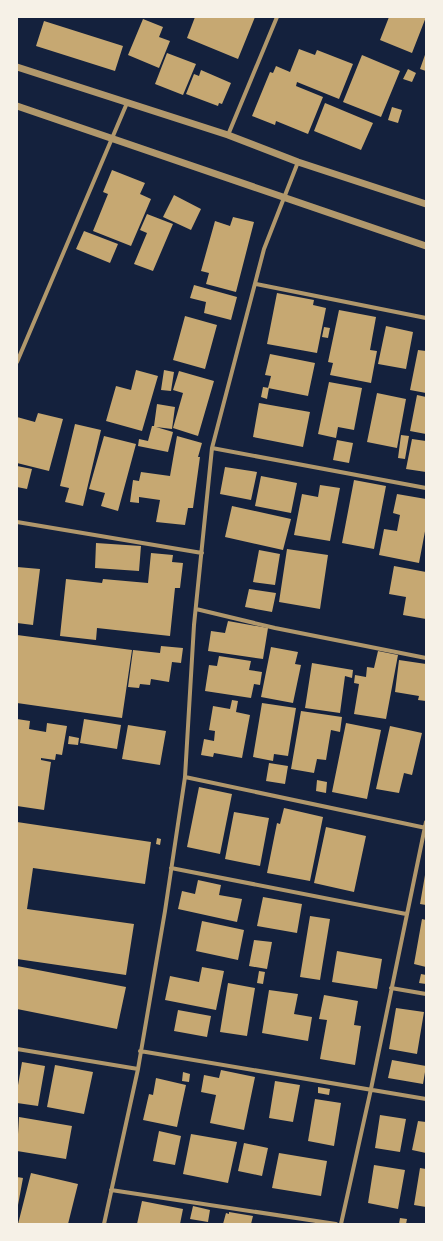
<svg xmlns="http://www.w3.org/2000/svg" width="443" height="1241" viewBox="0 0 443 1241" font-family="Georgia,serif">
<rect width="100%" height="100%" fill="#14213d"/>
<!-- building -->
<path fill="#c6a872" d="M195 17H255L238 59 187 38Z
M389 17H426L412 53 380 40Z
M143 19 163 27 159 37 170 41 159 68 128 55Z
M44 21 123 46 115 71 36 46Z
M299 49 315 55 317 50 353 64 339 99 297 82 296 86 323 97 308 134 276 121 275 125 252 116 270 72 273 73 276 66 290 72Z
M426 52V71L420 69Z
M167 53 196 64 183 95 155 84Z
M362 55 400 71 381 117 343 102Z
M408 69 416 73 412 82 403 79Z
M201 70 231 83 222 104 219 103 218 106 186 94 194 74 199 76Z
M325 103 373 123 361 150 314 131Z
M392 107 402 110 398 123 388 120Z
M112 170 145 183 140 194 151 199 131 246 93 231 108 194 103 192Z
M174 195 201 209 191 230 163 217Z
M147 214 173 224 153 271 134 264 147 233 140 230Z
M233 217 254 222 236 292 206 284 209 273 201 271 215 221 230 226Z
M84 231 118 244 110 263 76 249Z
M194 285 237 297 231 320 204 313 206 302 190 298Z
M277 293 314 300 313 305 326 308 317 353 267 344Z
M339 310 376 317 370 350 377 351 371 383 330 375 333 363 328 362Z
M185 316 217 325 205 369 173 360Z
M386 326 413 332 406 369 378 364Z
M324 327 330 328 328 338 322 337Z
M418 350 426 351V393L410 390Z
M270 354 315 363 308 396 268 388 271 376 265 375Z
M136 370 158 376 142 431 106 421 116 386 131 390Z
M164 370 174 372 171 391 161 390Z
M179 371 214 381 198 436 173 428 183 393 173 390Z
M329 382 362 388 354 430 338 427 336 438 318 434Z
M263 387 269 388 267 399 261 397Z
M377 393 406 399 397 448 367 442Z
M417 395 426 397V434L410 431Z
M259 403 310 412 303 447 253 437Z
M157 404 175 407 172 429 156 427 173 432 168 452 138 446 139 439 148 441 152 426H154Z
M38 413 63 419 49 471 17 463V417L35 422Z
M75 424 101 430 83 506 65 502 69 488 60 486Z
M401 435 409 436 405 459 398 458Z
M104 436 136 444 118 511 101 506 105 493 89 489Z
M177 436 202 443 198 457H200L193 508H188L185 525 156 522 160 500 139 497V503L130 502 133 480 139 481 141 472 170 476Z
M412 439 426 441V472L406 469Z
M337 440 353 443 349 463 333 460Z
M17 466 32 469 27 489 17 487Z
M225 467 257 472 251 500 220 494Z
M261 476 297 483 291 513 255 506Z
M354 480 386 486 374 549 342 543Z
M320 485 340 488 330 541 294 535 302 494 318 497Z
M397 494 426 499V526L419 563 379 555 384 529 397 531 400 515 393 513Z
M232 506 291 519 283 550 225 537Z
M96 543 141 546 139 571 95 568Z
M287 549 328 555 320 609 279 602Z
M259 550 280 554 275 585 253 582Z
M151 553 173 555 172 562 183 563 180 588H175L170 636 97 628 96 640 60 636 66 579 102 583 103 579 148 583Z
M394 566 426 572V619L403 615 406 597 389 594Z
M17 567 40 569 33 625 17 623Z
M249 589 276 593 272 612 245 607Z
M228 621 268 628 263 659 208 651 211 631 225 633Z
M17 635 132 650 122 718 17 703Z
M161 646 183 648 181 663 172 662 169 682 151 679 150 685 140 684 139 688 128 687 133 650 160 653Z
M271 647 298 652 295 664 301 665 293 703 261 697Z
M378 651 398 655 386 719 354 714 359 684 354 683 355 675 366 677 367 667 374 668Z
M219 656 251 661 249 670 262 672 260 685 254 684 251 698 205 691 209 665 217 666Z
M399 660 426 664V701L418 700 419 696 395 692Z
M312 663 353 670 352 678 345 676 340 713 305 708Z
M232 700 238 701 236 712 250 715 242 758 214 753 213 757 201 755 204 739 214 741 215 731 209 730 213 706 230 709Z
M262 703 296 708 288 756 274 754 273 761 253 757Z
M301 711 342 717 340 732 331 730 326 760 317 759 314 773 291 769Z
M17 719 30 721 29 729 46 732 47 723 67 726 62 755 56 754 55 760 41 758V760L51 762 44 810 17 806Z
M84 719 121 725 117 749 80 743Z
M346 723 381 730 367 799 332 792Z
M128 725 166 731 160 765 122 759Z
M390 726 422 733 412 775 404 773 399 793 376 789Z
M69 736 79 738 78 745 68 744Z
M269 763 288 766 285 784 266 781Z
M317 780 327 782 326 793 316 791Z
M199 787 232 794 220 854 187 847Z
M284 808 323 817 310 881 267 873 277 823 280 824Z
M234 812 269 818 260 866 225 859Z
M17 822 151 842 145 884 33 868 27 909 134 924 126 975 17 959Z
M326 827 366 836 354 892 314 883Z
M157 838 161 839 160 845 156 844Z
M425 875H426V905L420 904Z
M198 880 221 885 219 895 242 899 237 922 178 909 182 891 195 894Z
M263 897 302 904 297 933 257 926Z
M310 916 330 919 320 980 300 977Z
M422 919 426 920V967L414 964Z
M202 921 244 930 238 960 196 951Z
M254 940 272 942 267 969 249 966Z
M337 951 382 959 377 989 332 982Z
M17 966 126 987 117 1029 17 1009Z
M202 967 224 971 216 1010 165 1000 170 976 199 982Z
M259 971 265 972 263 984 257 983Z
M421 974 426 975V984L419 983Z
M228 983 255 988 247 1036 220 1032Z
M269 990 298 994 294 1014 312 1017 308 1041 262 1033Z
M324 995 358 1001 354 1025 361 1026 355 1065 320 1059 327 1020 319 1019Z
M396 1008 424 1012 417 1054 389 1049Z
M178 1010 211 1016 207 1037 174 1031Z
M392 1060 426 1066 423 1084 388 1078Z
M22 1062 45 1066 38 1106 17 1103V1091Z
M55 1065 93 1072 84 1114 47 1107Z
M221 1070 255 1077 244 1130 210 1123 216 1095 201 1092 204 1075 219 1078Z
M183 1072 190 1074 189 1082 182 1081Z
M156 1078 186 1085 177 1127 143 1120 149 1094 153 1095Z
M275 1081 300 1085 293 1122 269 1118Z
M318 1087 330 1089 329 1095 318 1093Z
M315 1099 341 1103 334 1146 308 1141Z
M380 1115 406 1119 400 1152 375 1148Z
M19 1117 72 1126 66 1159 17 1151Z
M418 1121 426 1122V1153L412 1150Z
M159 1131 181 1136 175 1165 153 1161Z
M191 1134 237 1142 228 1183 183 1174Z
M244 1143 268 1148 262 1176 238 1171Z
M279 1153 327 1161 321 1196 272 1188Z
M374 1165 405 1170 398 1209 368 1203Z
M420 1168 426 1169V1207L414 1205Z
M31 1173 78 1184 68 1224H18Z
M17 1177 23 1178 18 1205H17Z
M142 1201 183 1209 180 1224H137Z
M193 1206 210 1210 208 1222 190 1219Z
M229 1212 253 1216 251 1224H223L226 1213 229 1214Z
M400 1218 407 1219 406 1224H399Z"/>
<g fill="none" stroke-linecap="round" stroke-linejoin="round">
<!-- minor -->
<path stroke="#b1986c" stroke-width="4" d="M228 135 277 17
M256 284 426 318
M17 362 127 103
M212 448 426 488
M17 522 202 553
M196 609 275 628 426 658
M185 777 426 828
M171 868 406 914
M391 988 426 994
M17 1049 138 1069
M140 1051 426 1099
M111 1190 336 1224
M104 1224 138 1069 165 911 185 777 194 625 212 448 264 249 298 162
M341 1224 371 1089 426 822"/>
<!-- tertiary -->
<path stroke="#b1986c" stroke-width="7" d="M17 67 228 135 298 162 426 204
M17 106 426 246"/>
</g>
<!-- border -->
<rect width="443" height="1241" fill="none" stroke="#f6f1e7" stroke-width="36"/>
</svg>
